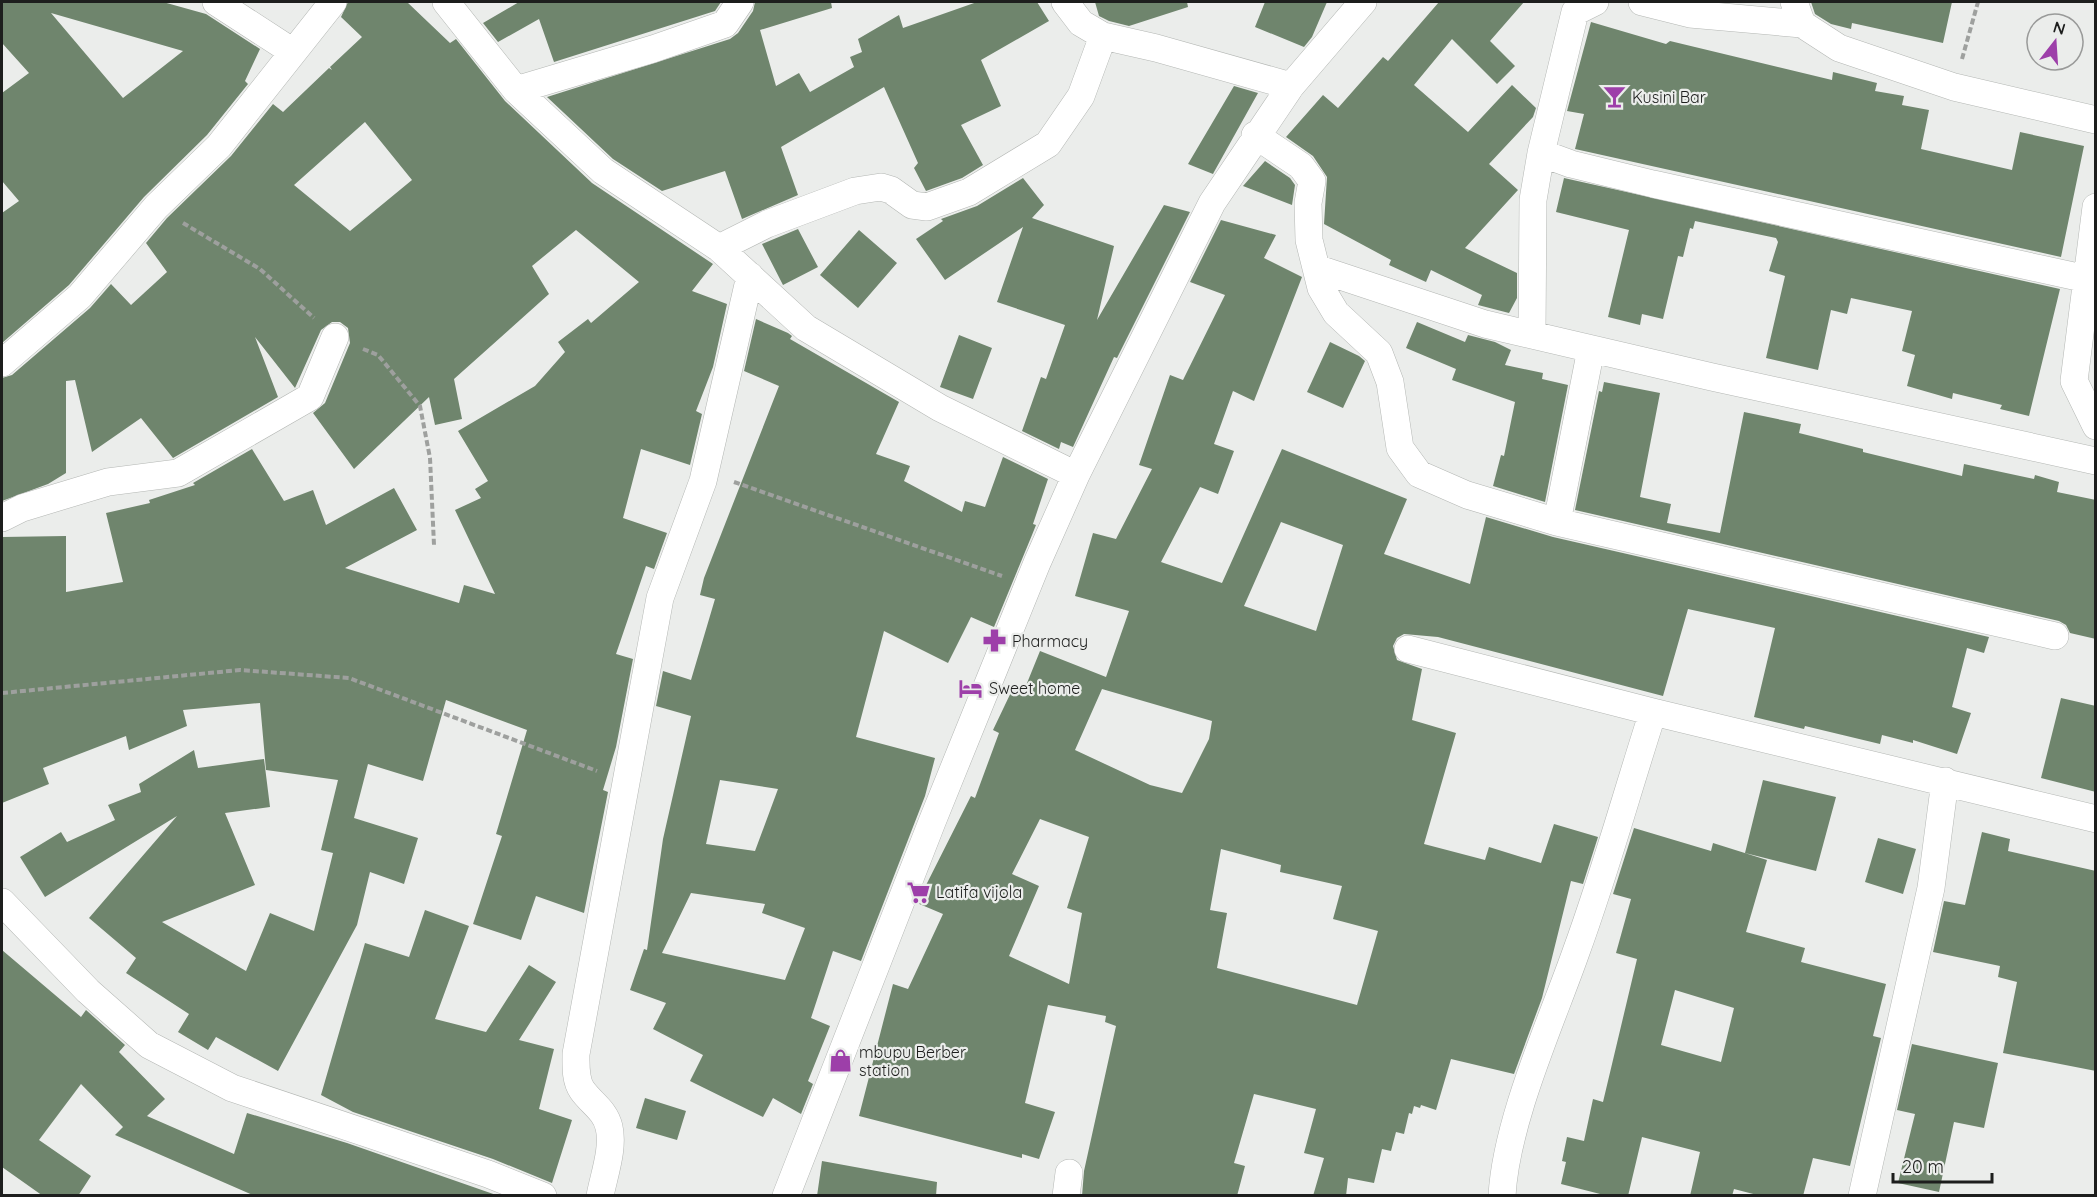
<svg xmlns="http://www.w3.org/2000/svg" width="2097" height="1197" viewBox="0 0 2097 1197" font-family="Quicksand,sans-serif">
<rect width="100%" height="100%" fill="#ebedeb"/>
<!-- building -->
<path fill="#6f856d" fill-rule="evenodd" d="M2 2H163L206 14 260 49 245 81 248 84 207 135 144 197 69 285 2 343V213L19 201 2 181V93L29 73 2 43ZM51 13 183 51 123 98Z
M348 2H407L450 43 456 39 505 101 592 183 713 264 692 291 727 304 713 367 696 411 702 414 690 465 641 449 623 518 667 533 654 569 646 566 616 654 633 659 616 747 603 790 608 792 584 913 536 896 521 940 473 924 502 836 496 834 527 730 446 700 423 781 368 764 354 818 418 838 404 884 370 872 357 925 278 1071 216 1037 208 1050 178 1032 189 1014 126 973 136 958 89 918 177 816 45 897 20 857 61 832 67 842 115 820 108 805 141 792 139 784 194 750 198 768 264 759 270 807 225 813 255 885 162 922 246 971 270 913 314 931 333 853 321 850 338 780 266 770 260 703 183 710 187 726 129 750 126 736 43 768 49 784 2 803V537L66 536V592L123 582 106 513 150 503 149 500 195 485 193 483 252 449 284 501 313 490 326 525 394 488 417 530 345 568 459 603 464 585 495 594 455 510 481 498 475 489 488 481 458 431 535 386 565 352 558 342 588 319 591 323 639 282 576 230 532 266 549 294 454 379 462 419 435 425 429 397 354 469 313 413 325 403 350 343 348 328 340 322H332L321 330 295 388 255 337 278 397 173 458 141 418 92 452 75 380 66 381V473L48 484 2 501V378L12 375 90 308 111 284 131 305 167 272 146 243 167 218 231 156 273 104 283 112 329 68 332 70 330 67 362 37 341 17ZM365 122 412 180 350 231 294 185Z
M519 2H721L715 11 554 62 539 19 498 42 483 23Z
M755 2H831L832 8 760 30 776 86 799 73 810 92 854 67 850 57 862 52 858 39 899 15 903 28 977 2H1037L1049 21 981 60 1001 106 961 125 983 165 962 178 926 191 914 168 918 163 884 87 781 147 798 195 742 219 725 171 662 191 613 159 547 97 730 39 738 33 753 11Z
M1095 2H1187L1188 7 1129 26 1109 21 1099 16Z
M1265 2H1327L1312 37 1304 47 1255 27Z
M1439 2H1524L1490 41 1515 66 1497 84 1452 39 1414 85 1468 132 1512 85 1536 108 1533 117 1489 164 1518 190 1465 248 1517 273V298L1509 313 1478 305 1482 295 1431 270 1426 282 1389 265 1391 260 1324 224 1327 177 1313 156 1286 137 1323 95 1338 108 1383 57 1388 61Z
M1811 2H1952L1943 43 1852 23 1851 29 1831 24 1815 14Z
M1591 22 1666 44 1670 41 1832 80 1833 72 1877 83 1875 91 1904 96 1902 105 1929 110 1921 149 2012 170 2020 132 2084 146 2061 257 1575 149 1584 114 1567 111Z
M1234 86 1258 93 1214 172 1213 174 1188 164Z
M1265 161 1290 178 1295 185 1292 205 1243 186Z
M1023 178 1044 205 1032 218 1114 246 1097 320 1164 205 1190 212 1117 358 1114 357 1073 447 1061 442 1059 449 1022 431 1041 377 1046 379 1065 325 997 302 1023 227 945 280 916 239 943 221 941 219 977 206Z
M1564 178 2060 289 2029 416 2000 409 2002 405 1953 393 1952 399 1907 386 1915 355 1902 351 1912 311 1851 298 1847 314 1831 310 1818 370 1766 358 1785 276 1769 271 1778 242 1776 238 1695 221 1693 229 1690 228 1683 257 1678 256 1663 319 1642 314 1640 325 1608 317 1629 230 1556 212Z
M1221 220 1276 235 1264 258 1302 277 1254 401 1233 391 1214 444 1234 451 1218 494 1200 487 1161 562 1222 583 1282 449 1407 499 1384 554 1470 584 1486 517 1553 537 1989 637 1984 653 1967 648 1952 707 1971 713 1957 754 1913 740V743L1882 735 1880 744 1805 726 1804 729 1754 717 1775 628 1688 609 1663 696 1438 637 1404 634 1397 638 1393 646 1397 660 1422 669 1412 720 1456 733 1424 844 1485 860 1489 847 1541 863 1554 824 1598 837 1583 884 1571 881 1542 998 1514 1074 1451 1059 1436 1110 1421 1105 1420 1108 1414 1106 1412 1114 1409 1113 1404 1134 1396 1132 1391 1151 1382 1149 1374 1183 1348 1178 1346 1196H1313L1324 1158 1304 1153 1316 1109 1254 1094 1234 1163 1245 1166 1237 1196H1082L1084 1171 1116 1026 1105 1022 1106 1016 1048 1005 1025 1103 1055 1112 1039 1159 1022 1154V1158L859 1116 893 984 908 989 943 914 917 903 971 796 975 798 999 733 993 730 1015 684 1025 688 1040 651 1106 677 1129 611 1075 596 1093 533 1116 539 1152 469 1139 465 1170 375 1183 380 1225 295 1190 282ZM1281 522 1343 545 1316 631 1244 606ZM1102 689 1212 721 1209 739 1182 793 1150 785 1075 750ZM1040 819 1089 837 1067 908 1082 913 1069 984 1009 956 1039 886 1012 874ZM1221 849 1281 865 1280 872 1342 886 1333 919 1378 931 1357 1005 1217 968 1227 913 1210 910Z
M798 229 818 267 783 285 762 244Z
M859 230 897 263 858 308 820 275Z
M756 319 788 333 792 336 790 339 899 402 876 454 910 466 904 481 962 512 965 501 985 507 1003 457 1048 479 1033 524 1036 525 1032 535 994 627 971 617 948 663 884 631 856 737 935 758 925 796 861 961 833 951 811 1018 830 1026 808 1081 813 1084 801 1114 773 1098 763 1117 690 1081 703 1055 653 1029 666 1003 630 990 644 949 647 950 663 839 691 716 656 706 663 671 691 680 715 599 700 595 704 578 779 386 744 371ZM720 780 778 789 755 851 706 844ZM691 893 765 904 762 913 805 928 785 980 662 953Z
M1417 322 1465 342 1468 335 1495 342 1511 350 1505 365 1543 373 1542 379 1568 385 1545 502 1493 486 1501 455 1504 456 1515 402 1452 380 1456 369 1406 348Z
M959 335 992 348 973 399 940 387Z
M1330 342 1359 356 1365 361 1343 408 1307 392Z
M1604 382 1660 393 1640 497 1671 504 1667 523 1720 533 1744 412 1801 424 1799 433 1863 449V452L1962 476 1964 464 2034 479 2035 475 2059 482 2057 492 2096 500V639L2070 633 2066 625 2059 621 1575 510 1599 391 1602 392Z
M2061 698 2096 706V792L2041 778Z
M1763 780 1836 797 1816 871 1745 853Z
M1634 828 1711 851 1713 843 1767 860 1746 932 1805 948 1801 962 1886 984 1873 1036 1881 1038 1850 1166 1813 1158 1803 1196H1761L1734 1189 1732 1196H1690L1700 1152 1642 1137 1628 1196H1608L1561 1184 1566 1162 1562 1161 1567 1137 1584 1141 1593 1099 1603 1102 1637 959 1616 953 1631 899 1613 894ZM1675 990 1734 1008 1721 1062 1661 1045Z
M1982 832 2010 839 2008 851 2096 871V1071L2003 1053 2017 982 1998 977 2000 966 1933 952 1944 901 1965 905Z
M1878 838 1916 849 1903 894 1865 882Z
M425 910 469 926 435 1019 486 1032 529 965 556 982 519 1040 554 1049 539 1109 572 1120 552 1183 493 1159 353 1112 321 1095 365 943 409 957Z
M2 950 81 1017 86 1010 125 1045 119 1052 165 1099 147 1116 234 1154 247 1113 347 1143 499 1196H255L115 1135 123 1127 81 1084 39 1140 91 1176 78 1196H43L2 1167Z
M1912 1044 1998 1063 1984 1128 1954 1122 1939 1192 1898 1183 1915 1114 1897 1110Z
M645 1098 686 1111 677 1140 636 1128Z
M822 1161 937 1182 936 1196H817Z"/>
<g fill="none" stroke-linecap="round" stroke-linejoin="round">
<defs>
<path id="minor" d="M216 2 293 52
M446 2 516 90 603 171 719 248 806 328 940 408 1076 475
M1065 2 1081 23 1103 36 1156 48 1291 86
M1642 2 1690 14 1802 24
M1794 2 1802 24 1839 48 1954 87 2096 120
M516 90 653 49 725 24 740 2
M1255 135 1301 166 1312 181 1308 203 1309 240 1321 288 1336 313 1379 353 1390 382 1400 448 1419 474 1467 495 1557 522 2055 636
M1541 153 1571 164 1653 184 2087 279
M2096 207 2074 381 2096 426
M719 248 767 224 855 191 881 187 891 190 912 205 927 207 969 192 1048 144 1081 96 1103 36
M1316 268 1485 324 1712 377 2096 461
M1532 334 1533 200 1541 153 1575 12 1595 2
M2 363 80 296 156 207 219 146 333 2
M2 518 22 508 108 482 178 473 310 397 335 337
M1557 522 1591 349
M1408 649 1653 712 2096 819
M2 902 88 991 149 1045 232 1088 488 1174 543 1196
M600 1196C604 1175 614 1148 609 1127 605 1110 591 1103 582 1090 575 1080 576 1065 576 1054L660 598 703 481 750 276
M786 1196 932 822 1037 563 1076 475 1212 203 1291 86 1363 2
M1066 1196 1069 1173
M1502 1196C1506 1121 1551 1023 1576 952 1605 873 1627 792 1653 712
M1862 1196 1931 888 1945 781"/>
</defs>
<!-- minor casing -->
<use href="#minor" stroke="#b4b7b4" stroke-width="28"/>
<!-- path -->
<path stroke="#9ea09e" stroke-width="4" stroke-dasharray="6 3" stroke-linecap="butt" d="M1962 59 1978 2
M183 223 260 269 314 318
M363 349 378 355 420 406 430 458 434 545
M734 482 1002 576
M2 693 240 670 349 678 597 771"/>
<!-- minor -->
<use href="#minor" stroke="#fff" stroke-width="27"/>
</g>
<!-- icons -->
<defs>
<symbol id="bar-bare" viewBox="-9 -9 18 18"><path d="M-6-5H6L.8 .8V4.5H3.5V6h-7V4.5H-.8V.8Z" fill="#9d3fa9" stroke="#ebedeb" stroke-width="2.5" paint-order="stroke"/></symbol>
<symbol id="pharmacy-bare" viewBox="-9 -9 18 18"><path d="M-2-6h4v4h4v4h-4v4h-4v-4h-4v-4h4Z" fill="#9d3fa9" stroke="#ebedeb" stroke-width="2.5" paint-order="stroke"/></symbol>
<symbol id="hotel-bare" viewBox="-9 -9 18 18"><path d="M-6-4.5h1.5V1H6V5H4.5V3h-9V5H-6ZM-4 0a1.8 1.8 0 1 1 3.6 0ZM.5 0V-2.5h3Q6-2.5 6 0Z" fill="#9d3fa9" stroke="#ebedeb" stroke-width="2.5" paint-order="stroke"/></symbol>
<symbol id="supermarket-bare" viewBox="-9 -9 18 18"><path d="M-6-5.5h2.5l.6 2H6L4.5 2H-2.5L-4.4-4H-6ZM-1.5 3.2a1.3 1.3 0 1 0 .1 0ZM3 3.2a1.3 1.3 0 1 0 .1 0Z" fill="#9d3fa9" stroke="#ebedeb" stroke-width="2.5" paint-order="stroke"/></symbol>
<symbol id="shop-bare" viewBox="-9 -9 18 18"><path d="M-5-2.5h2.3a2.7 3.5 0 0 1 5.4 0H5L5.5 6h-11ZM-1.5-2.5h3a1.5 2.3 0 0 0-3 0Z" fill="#9d3fa9" stroke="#ebedeb" stroke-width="2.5" paint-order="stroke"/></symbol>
</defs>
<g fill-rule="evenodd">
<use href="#bar-bare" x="1598" y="80" width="33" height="33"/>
<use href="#pharmacy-bare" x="978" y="624" width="33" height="33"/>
<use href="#hotel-bare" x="954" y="672" width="33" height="33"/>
<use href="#supermarket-bare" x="902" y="876" width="33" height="33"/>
<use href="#shop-bare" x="824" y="1044" width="33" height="33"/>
</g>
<g text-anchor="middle" stroke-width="4.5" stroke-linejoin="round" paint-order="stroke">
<!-- poi labels -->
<g font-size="16" fill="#1d1e1d" stroke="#ebedeb" text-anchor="start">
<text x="1632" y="103">Kusini Bar</text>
<text x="1012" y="647">Pharmacy</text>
<text x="989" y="694">Sweet home</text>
<text x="936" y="898">Latifa vijola</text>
<text x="859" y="1058">mbupu Berber<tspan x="859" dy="18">station</tspan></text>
</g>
</g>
<!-- border -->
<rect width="2097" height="1197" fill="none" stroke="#1d1e1d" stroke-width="6"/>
<!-- north arrow -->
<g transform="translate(2055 42) rotate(17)"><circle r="28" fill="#ebedeb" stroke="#999a99" stroke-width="1.5"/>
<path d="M0-4.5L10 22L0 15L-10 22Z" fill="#9d3fa9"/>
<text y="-9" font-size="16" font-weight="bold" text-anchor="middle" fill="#1d1e1d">N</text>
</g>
<!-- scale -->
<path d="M1893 1173v9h99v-9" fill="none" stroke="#1d1e1d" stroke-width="3"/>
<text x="1902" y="1173" font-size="18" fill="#1d1e1d" stroke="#ebedeb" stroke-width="4.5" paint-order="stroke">20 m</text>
</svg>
